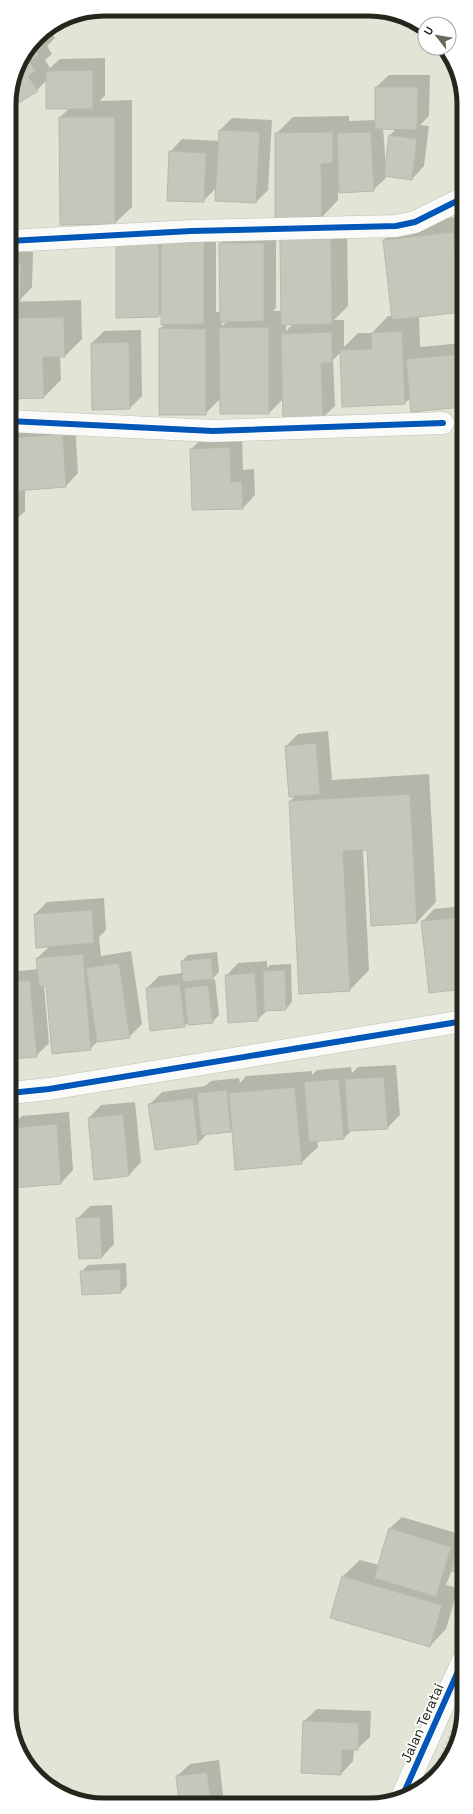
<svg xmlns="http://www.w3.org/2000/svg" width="473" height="1814" viewBox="0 0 473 1814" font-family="'Space Grotesk',sans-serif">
<rect width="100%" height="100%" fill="#e0e5d5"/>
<!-- shadow -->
<path fill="#0003" fill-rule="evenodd" d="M49 29 55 38 47 46 52 54 45 60 50 68 60 59 105 58V95L100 101 132 100V207L115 223 60 117 70 108 47 80 37 90 16 68 37 37Z
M389 75H430L429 116 420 125 429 126 424 166 412 179 385 176 386 178 373 190 338 192V200L322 217 276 134 293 117 349 116V121L376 120V87ZM383 128H397L390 135 386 167Z
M232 118 272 120 268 190 256 202 216 188 203 201 170 152 182 139 219 141 220 130Z
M463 216V309L461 311 419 316 420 347 463 343V406L412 411 411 397 405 403 341 352 333 360 335 406 322 418 284 398 269 413H221V398L205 414 160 329 165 324 162 313 158 316 117 239 216 227V312H221L220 244 232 231H276V308L273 311H282L281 240 347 222 348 306 334 320H344V347L358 333H372L388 316H393L384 240 401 224ZM222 321H227L222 326ZM286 324H293L286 331Z
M9 251 33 252 32 287 20 300 9 299Z
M81 300 82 339 65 356H60L61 380 44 397 9 398V302Z
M141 330 142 396 130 408 92 343 104 331Z
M9 416 75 422 78 473 66 486 25 489V511L9 527Z
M242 435 243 470 254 469 255 495 243 508 191 449 204 437Z
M328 731 332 780 429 774 436 902 417 922 368 849H363L369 970 350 990 290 801 296 795 286 746 298 734Z
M104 898 106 930 99 937 101 956 131 951 142 1024 129 1037 98 1041 90 1049 46 985H44L49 1043 36 1056 10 1058V972L38 969 37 958 50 946 35 914 47 902Z
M463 906 464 988 422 922 434 909Z
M217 952 219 972 211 980 215 979 219 1015 212 1022 189 1021 184 1026 147 988 159 976 183 973 182 961 188 955Z
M267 961V968L270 965 291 964 292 1002 286 1009 268 1010 257 1020 226 976 238 963Z
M396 1065 400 1115 387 1128 352 1130 344 1138 317 1140 318 1147 301 1163 233 1129 230 1131 208 1133 198 1143 149 1105 162 1092 205 1086 211 1081 239 1078 240 1083 246 1076 312 1071V1075L317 1070 351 1067 352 1073 358 1067Z
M135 1102 141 1162 129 1175 95 1179 89 1118 101 1105Z
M69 1112 73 1170 61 1183 14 1187 13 1172 10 1175V1121H14V1123L22 1116Z
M112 1205 114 1244 102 1257 77 1219 90 1206Z
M126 1263 127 1286 121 1292 83 1294 81 1272 88 1265Z
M402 1517 463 1535 460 1543 464 1540V1573L452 1570 446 1585 458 1588 446 1629 430 1646 343 1576 360 1560 379 1565 389 1529Z
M317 1709 371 1711 370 1737 357 1749H354L353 1761 341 1774 304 1721Z
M219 1760 223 1795 215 1804 180 1803 177 1776 190 1764Z"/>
<!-- building -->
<path fill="#c4c8bb" stroke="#b6baae" d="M32 44 39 55 29 61 36 71 28 76 38 91 9 109V98L16 68Z
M93 70V109H46V71Z
M375 87H418L417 130 375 129Z
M59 117H115V224L60 225Z
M219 130 260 132 256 203 215 201Z
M333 132V163L321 164 322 217 275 218V133Z
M371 132 374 191 339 193 337 133Z
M389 135 417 139 412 180 384 176Z
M169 151 206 153 204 202 167 201Z
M453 232 462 312 392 320 383 240Z
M159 238V317L116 318V239Z
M331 238 332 324 281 325 280 239Z
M161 239H204V324L161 325Z
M219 243H264V321L220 322Z
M9 264H21L20 301 9 300Z
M64 317 65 357H43L44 398 9 399V318Z
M269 327V414H220L219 328Z
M159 328 206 329V415H159Z
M402 331 405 404 342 407 340 350 372 349 371 333Z
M332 332V363H321L323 419 283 421 281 334Z
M129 342 130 409 92 410 91 343Z
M463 354V407L411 412 406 359Z
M63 434 66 487 16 491 12 438Z
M230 447 231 482 242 481 243 509 192 510 190 449Z
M316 743 320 794 289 797 285 746Z
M410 794 417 923 371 926 367 850 343 851 350 991 299 994 289 801Z
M92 910 94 943 36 948 34 914Z
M463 917 464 989 429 993 421 921Z
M83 954 91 1050 52 1054 46 986H39L36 958Z
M211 958 213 979 183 982 181 961Z
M119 963 130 1038 97 1042 86 968Z
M285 970 286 1010 264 1011 263 971Z
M255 973 258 1021 228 1023 225 975Z
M30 980 37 1057 10 1059V982Z
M180 984 185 1027 150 1031 146 988Z
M208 985 213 1023 188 1025 184 988Z
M384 1077 388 1129 348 1131 345 1079Z
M339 1079 344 1139 309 1142 304 1082Z
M295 1087 302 1164 235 1170 229 1093Z
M227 1090 231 1132 201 1135 197 1093Z
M193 1098 198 1144 155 1150 148 1104Z
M123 1114 129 1176 94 1180 88 1118Z
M57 1124 61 1184 13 1188 10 1128Z
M100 1217 102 1258 79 1259 76 1218Z
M120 1269 121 1293 82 1295 80 1271Z
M389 1528 451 1547 436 1597 374 1578Z
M456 1546 464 1547V1574L451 1571Z
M342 1576 442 1605 430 1647 330 1618Z
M303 1721 359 1723 358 1750H342L341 1775 301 1773Z
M207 1772 211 1804 179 1803 176 1776Z"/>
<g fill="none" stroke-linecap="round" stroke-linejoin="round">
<defs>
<path id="minor" d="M9 241 191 231 396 226 415 222 463 198
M9 421 213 431 443 423
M10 1093 49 1089 464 1021
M402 1797 464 1658"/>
</defs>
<!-- minor casing -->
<use href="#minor" stroke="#bdc1b5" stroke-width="23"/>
<!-- minor -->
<use href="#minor" stroke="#fafbf9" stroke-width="22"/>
<!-- rail -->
<path stroke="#cbccc7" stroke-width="3" stroke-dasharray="2 4" stroke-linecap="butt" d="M429 1782 464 1703"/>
<defs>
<path id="cycleway" d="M9 241 191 231 396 226 415 222 463 198
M9 421 213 431 443 423
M10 1093 49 1089 464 1021
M402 1797 464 1658"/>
</defs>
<!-- cycleway casing -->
<use href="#cycleway" stroke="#fff" stroke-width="8"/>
<!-- cycleway -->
<use href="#cycleway" stroke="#0057b8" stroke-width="6"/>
</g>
<g text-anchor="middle" stroke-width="3.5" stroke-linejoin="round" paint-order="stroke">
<!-- street labels -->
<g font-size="14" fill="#24271c" stroke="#fff">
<text transform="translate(422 1723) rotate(-66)" y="5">Jalan Teratai</text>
</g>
</g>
<!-- crop -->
<path d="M0 0H473V1814H0ZM104 16H369A88 88 0 0 1 457 104V1710A88 88 0 0 1 369 1798H104A88 88 0 0 1 16 1710V104A88 88 0 0 1 104 16Z" fill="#fff" fill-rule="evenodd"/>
<path fill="none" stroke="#24271c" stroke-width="5" d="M104 16H369A88 88 0 0 1 457 104V1710A88 88 0 0 1 369 1798H104A88 88 0 0 1 16 1710V104A88 88 0 0 1 104 16Z"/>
<!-- north arrow -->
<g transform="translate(437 36) rotate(301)"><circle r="19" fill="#ffffff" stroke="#a7a9a4"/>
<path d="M0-3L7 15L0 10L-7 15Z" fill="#666a5d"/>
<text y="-6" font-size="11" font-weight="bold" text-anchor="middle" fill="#24271c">U</text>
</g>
</svg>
